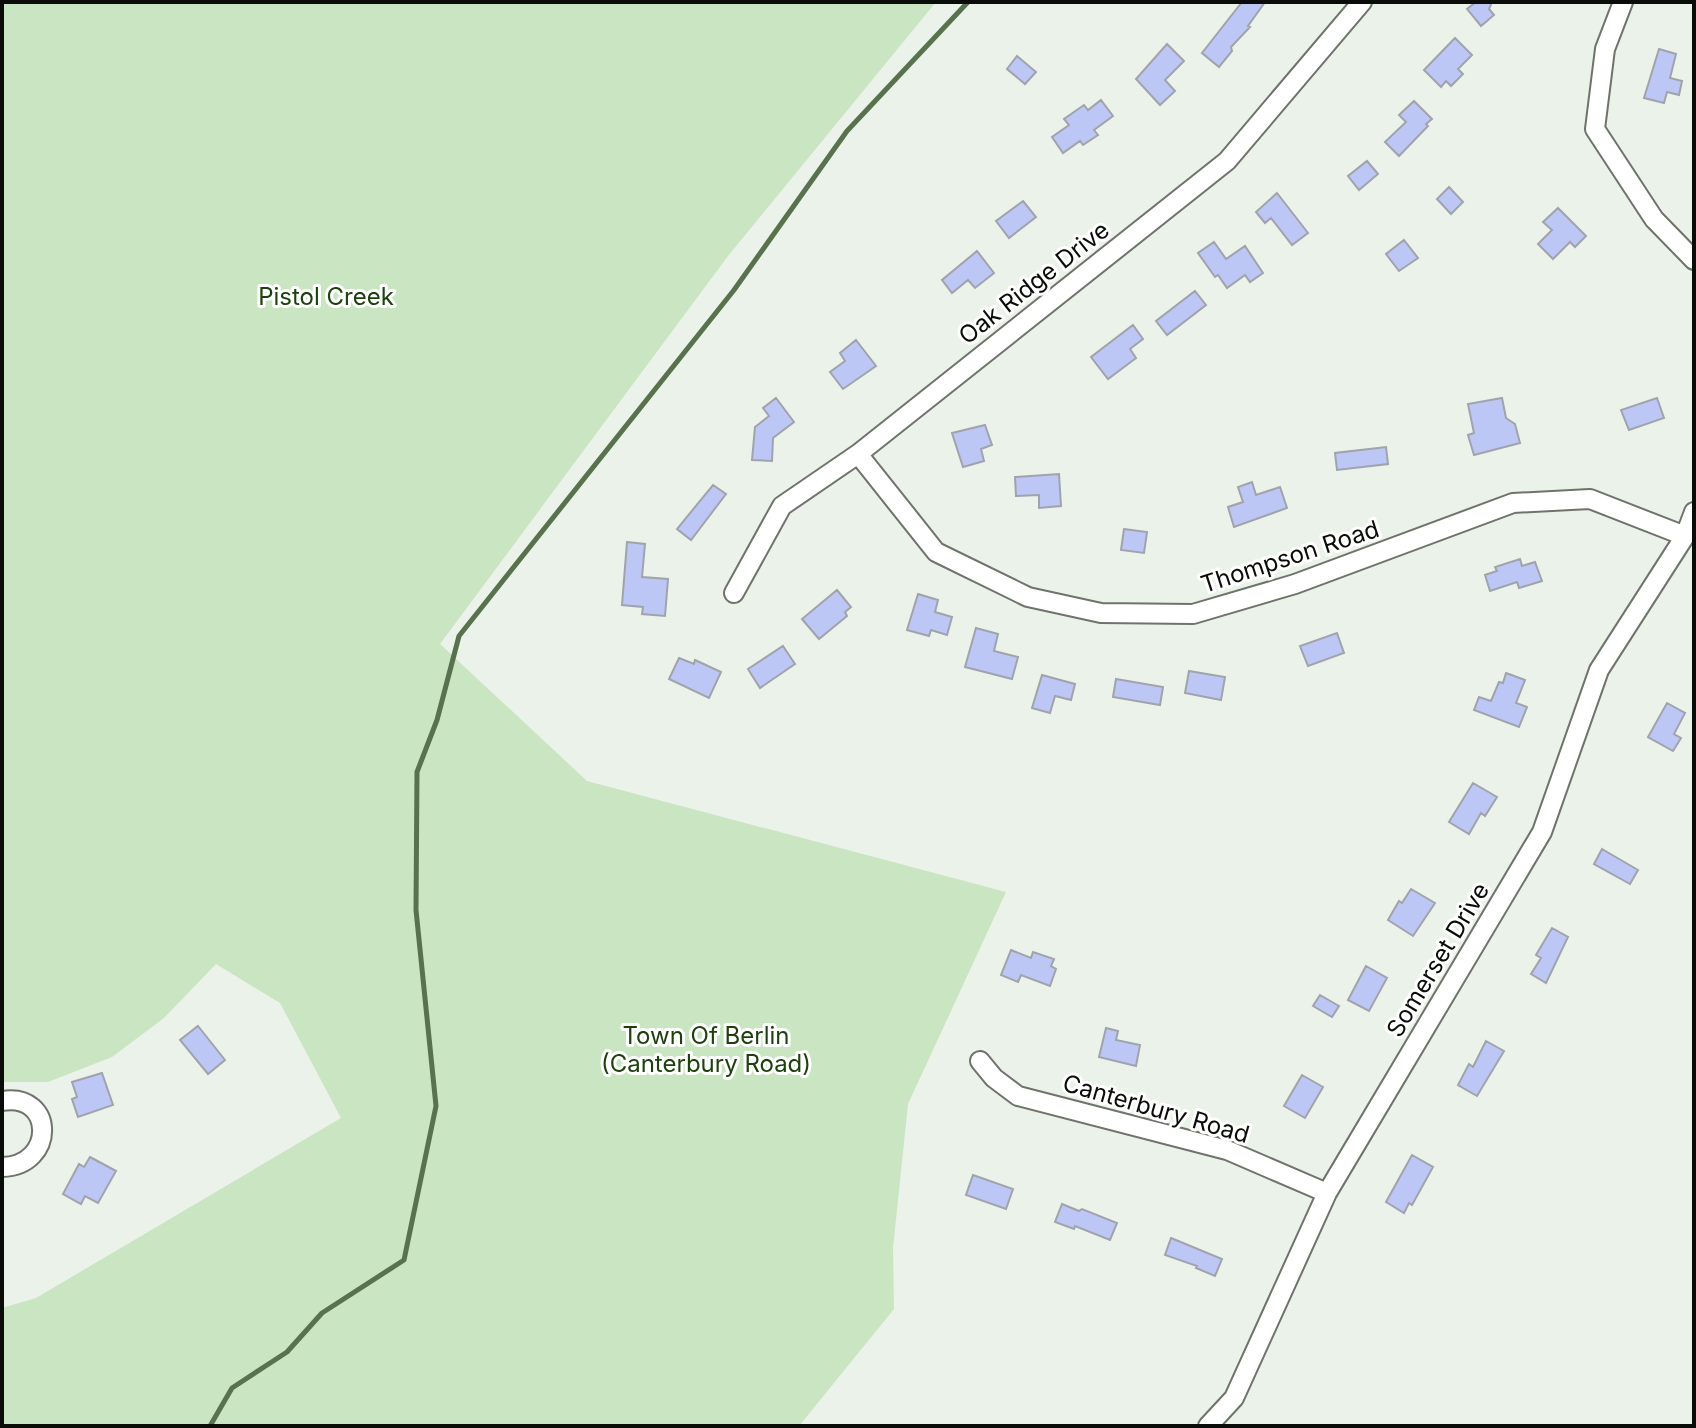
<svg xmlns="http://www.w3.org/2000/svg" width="1696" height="1428" viewBox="0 0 1696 1428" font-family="Inter,sans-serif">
<rect width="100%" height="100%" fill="#ebf2e9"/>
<!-- green -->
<path fill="#cae5c1" d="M2 2H936L728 256 440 644 587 781 1006 892 908 1104 893 1248 894 1309 799 1426H2V1308L36 1298 341 1118 280 1003 216 964 164 1018 112 1057 48 1082H2Z"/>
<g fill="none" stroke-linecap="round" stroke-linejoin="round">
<!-- stream -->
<path stroke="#58724e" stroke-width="5" d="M210 1426 232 1388 287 1352 322 1313 404 1260 436 1106 416 910 417 772 437 720 459 636 734 290 847 131 968 2"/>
</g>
<!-- building -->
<path fill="#bdc7f5" stroke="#a1a3ac" stroke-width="2" d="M1242 2H1265L1248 26 1250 27 1231 47 1232 51 1219 67 1202 53Z
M1476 2H1492L1489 9 1494 15 1481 26 1467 9Z
M1455 38 1472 55 1458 69 1463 74 1451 86 1446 81 1441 87 1424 70Z
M1167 44 1184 61 1165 80 1175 91 1160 105 1136 79Z
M1659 49 1676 54 1670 78 1682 81 1679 95 1667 92 1664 103 1644 98Z
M1017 56 1036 72 1025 84 1007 69Z
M1101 100 1113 116 1094 130 1098 135 1083 145 1080 141 1063 153 1052 137 1069 125 1064 119 1084 105 1088 110Z
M1414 101 1432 119 1426 124 1428 126 1399 156 1385 142 1406 122 1399 115Z
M1367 161 1378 174 1359 190 1348 176Z
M1449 187 1463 202 1451 214 1437 199Z
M1277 193 1308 233 1292 245 1271 218 1265 223 1256 212Z
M1023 201 1036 217 1009 238 996 221Z
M1558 208 1586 236 1575 247 1570 242 1553 259 1538 244 1552 230 1543 222Z
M1404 240 1418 258 1399 271 1386 254Z
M1214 242 1226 259 1245 246 1263 273 1250 282 1245 275 1227 288 1218 275 1215 277 1198 253Z
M977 251 994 273 975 288 968 280 952 293 942 280Z
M1195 291 1206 305 1167 335 1156 321Z
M1133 325 1143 339 1130 349 1136 358 1108 379 1091 357Z
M856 340 876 366 843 389 830 372 845 361 840 353Z
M776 398 794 422 773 438 772 461 752 460 755 427 769 416 763 408Z
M1502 398 1506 418 1515 424 1520 443 1474 455 1468 435 1474 433 1468 404Z
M1657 398 1664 418 1629 430 1621 410Z
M985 425 992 445 981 449 984 461 963 467 952 433Z
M1386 447 1388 464 1337 470 1335 453Z
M1059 474 1061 506 1039 508V495L1016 496 1015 477Z
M1252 482 1256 495 1280 487 1287 508 1234 527 1228 507 1243 502 1238 487Z
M713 485 726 494 691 540 677 529Z
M1124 529 1147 532 1144 553 1121 550Z
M627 542 645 544 642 577 668 579 665 616 642 614 643 607 622 605Z
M1520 559 1522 566 1535 562 1542 581 1519 588 1517 582 1490 591 1485 575 1497 571 1495 567Z
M837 590 851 607 845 612 847 616 819 639 802 619Z
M918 594 938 600 935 612 952 617 947 635 931 630 929 636 907 630Z
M976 628 998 634 994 651 1018 657 1012 679 965 667Z
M1337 633 1344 653 1308 666 1300 646Z
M783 646 795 664 760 688 748 669Z
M679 658 694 664 695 660 721 672 709 698 669 679Z
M1189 671 1225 677 1221 700 1185 693Z
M1506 673 1525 680 1516 703 1527 707 1519 727 1474 710 1479 697 1491 701 1499 682 1503 683Z
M1042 675 1075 684 1071 700 1055 696 1050 713 1032 708Z
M1116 679 1163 687 1160 705 1113 697Z
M1667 703 1685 713 1674 734 1681 738 1673 751 1648 737Z
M1473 783 1497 797 1485 816 1481 813 1469 834 1449 822Z
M1602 849 1638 870 1630 884 1594 864Z
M1411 889 1435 903 1413 936 1388 920 1399 901 1402 903Z
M1552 928 1568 937 1546 983 1531 974 1541 958 1536 955Z
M1011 950 1031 958 1033 952 1054 959 1051 966 1056 969 1050 986 1021 975 1018 982 1001 975Z
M1366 966 1387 978 1369 1011 1348 1000Z
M1320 995 1339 1006 1332 1017 1313 1006Z
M198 1026 225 1060 208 1074 180 1040Z
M1106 1028 1118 1031 1116 1040 1140 1045 1136 1066 1099 1057Z
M1486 1041 1504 1051 1477 1096 1458 1085 1469 1064 1473 1067Z
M102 1073 113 1105 78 1117 72 1099 77 1097 72 1082Z
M1302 1075 1323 1087 1305 1118 1284 1106Z
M1412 1155 1433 1167 1412 1205 1409 1203 1404 1213 1386 1202Z
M90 1157 116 1171 98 1203 85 1196 81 1204 63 1194 79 1164 84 1167Z
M973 1175 1013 1189 1006 1209 966 1195Z
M1062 1204 1079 1211 1082 1209 1117 1223 1110 1240 1075 1226 1074 1229 1055 1222Z
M1171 1238 1222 1259 1215 1276 1196 1268 1197 1266 1165 1255Z"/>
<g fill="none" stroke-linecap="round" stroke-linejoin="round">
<defs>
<path id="minor" d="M1623 2 1605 49 1595 129 1654 219 1694 260
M858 454 936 552 1028 597 1101 613 1193 614 1295 584 1513 503 1590 499 1685 536
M734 593 782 506 858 454 1227 161 1362 2
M980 1061 994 1078 1018 1096 1227 1150 1327 1193
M2 1101C55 1092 56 1166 2 1167
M1208 1426 1234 1398 1327 1193 1542 832 1599 670 1685 536 1694 512"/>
</defs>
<!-- minor casing -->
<use href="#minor" stroke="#6e736c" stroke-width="22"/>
<!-- minor -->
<use href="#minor" stroke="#fff" stroke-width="18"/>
</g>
<g text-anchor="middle" stroke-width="6" stroke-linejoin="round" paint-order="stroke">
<!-- street labels -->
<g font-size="24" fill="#0a0c09" stroke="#fff">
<text transform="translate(1034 283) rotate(-38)" y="8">Oak Ridge Drive</text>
<text transform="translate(1290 557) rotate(-18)" y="8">Thompson Road</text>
<text transform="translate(1438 960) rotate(-59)" y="8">Somerset Drive</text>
<text transform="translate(1156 1109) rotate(16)" y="8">Canterbury Road</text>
</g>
<!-- park labels -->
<g font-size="24" fill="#1d410d" stroke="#fff">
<text x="326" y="305">Pistol Creek</text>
<text x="706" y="1044">Town Of Berlin<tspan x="706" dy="28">(Canterbury Road)</tspan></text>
</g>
</g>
<!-- border -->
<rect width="1696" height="1428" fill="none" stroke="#0a0c09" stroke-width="8"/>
</svg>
